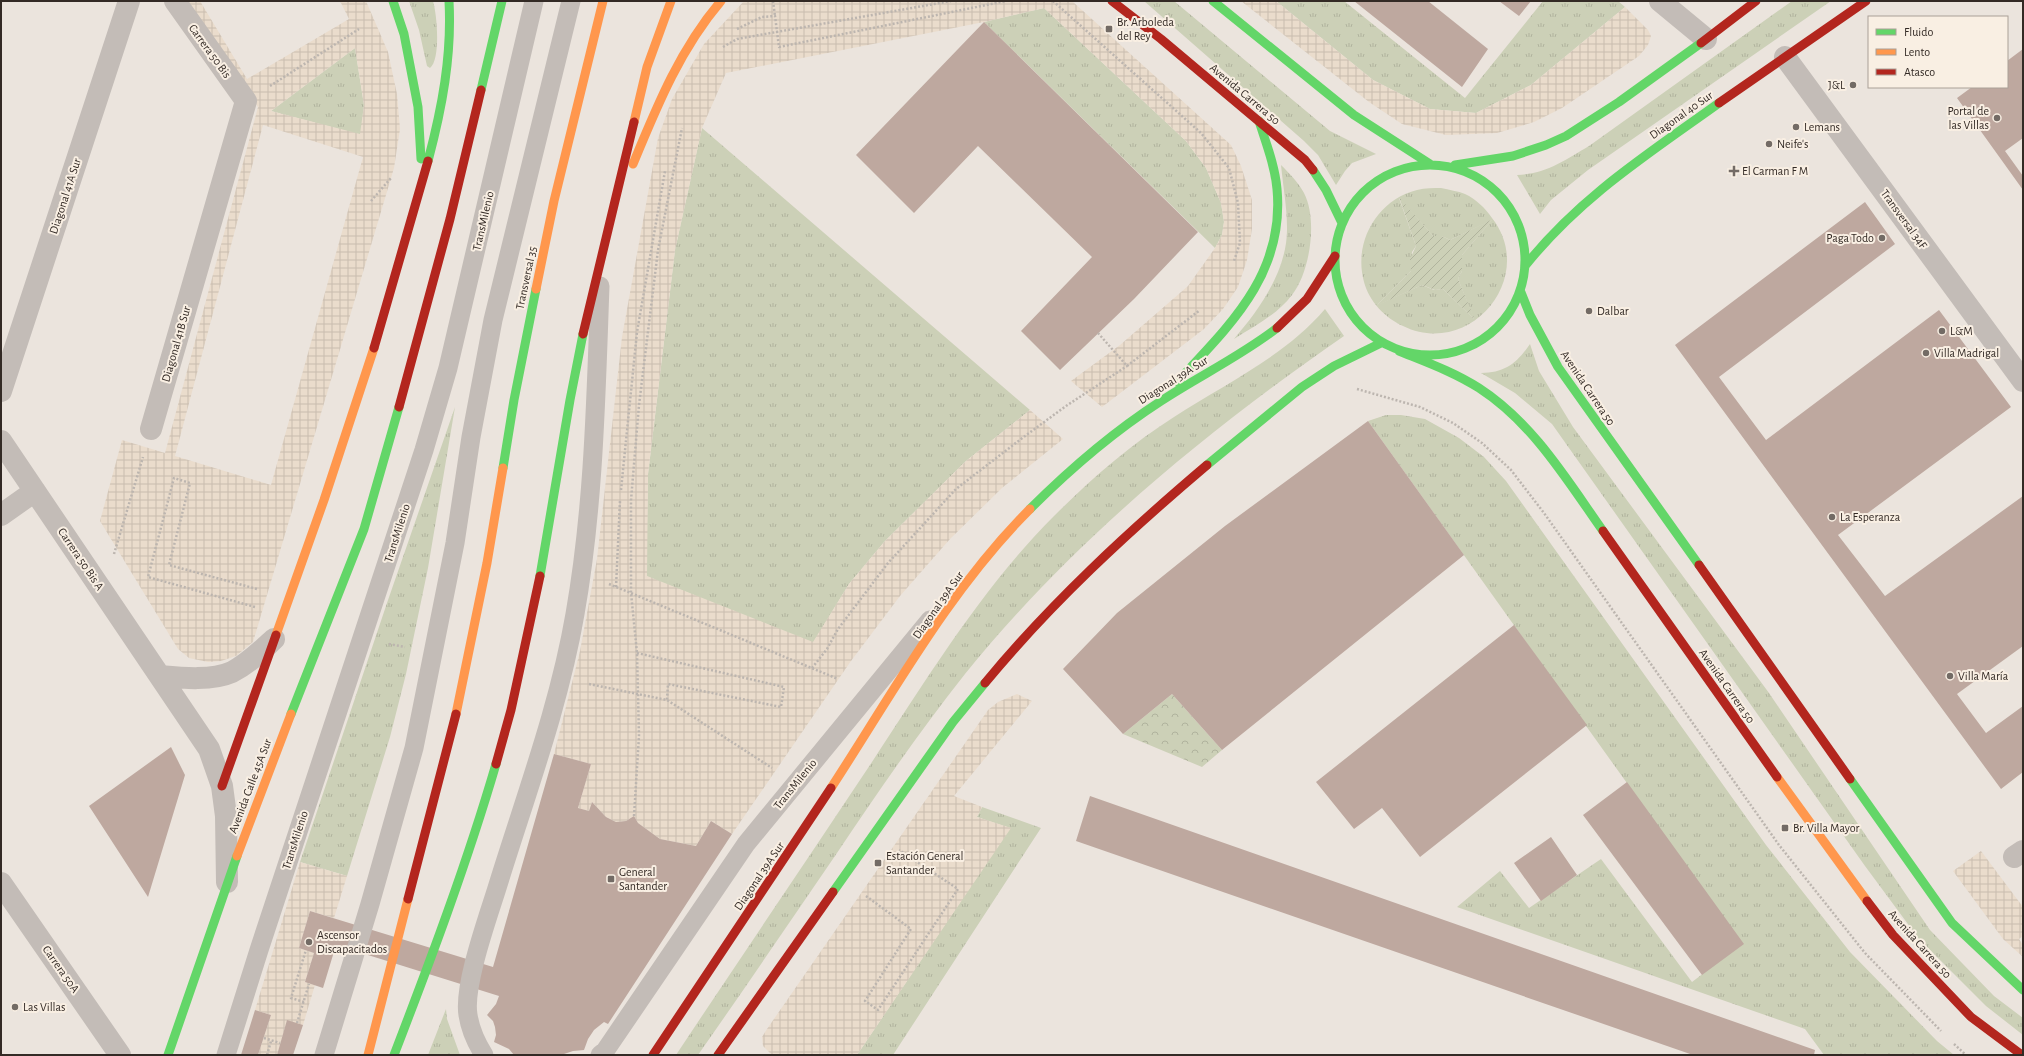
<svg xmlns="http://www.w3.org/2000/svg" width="2024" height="1056" viewBox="0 0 2024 1056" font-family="'Alegreya Sans',sans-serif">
<defs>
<pattern id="grass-tufts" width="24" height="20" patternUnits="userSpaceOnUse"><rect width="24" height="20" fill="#ccd0b7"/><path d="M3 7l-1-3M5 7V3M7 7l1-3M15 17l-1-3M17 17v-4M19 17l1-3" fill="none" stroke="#b0b39d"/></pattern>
<pattern id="forest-crowns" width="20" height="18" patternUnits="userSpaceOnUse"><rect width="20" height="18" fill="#ccd0b7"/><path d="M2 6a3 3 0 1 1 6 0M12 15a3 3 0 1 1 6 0" fill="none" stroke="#b0b39d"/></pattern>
<pattern id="garden-furrows" width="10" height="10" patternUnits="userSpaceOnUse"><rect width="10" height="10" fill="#ccd0b7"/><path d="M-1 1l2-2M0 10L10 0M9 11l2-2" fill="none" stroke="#b0b39d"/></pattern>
<pattern id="plaza-grid" width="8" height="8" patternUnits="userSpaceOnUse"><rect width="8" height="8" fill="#eadccc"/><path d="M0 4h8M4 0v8" fill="none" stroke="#c9bdaf"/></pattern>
</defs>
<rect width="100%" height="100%" fill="#ebe4dd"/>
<!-- grass -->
<path fill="url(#grass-tufts)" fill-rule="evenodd" d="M409 1H433C437 14 441 59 430 68L427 66 419 30Z
M1144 1H1174L1330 131 1376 154 1352 163 1345 171 1336 185 1318 155 1304 141Z
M1276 1H1344L1465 98 1543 1H1618L1625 7 1531 85 1476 113 1430 109 1373 80Z
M1792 1H1831L1588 170 1551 200 1540 214 1517 175C1546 174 1565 160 1589 146Z
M1044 8 1186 141 1206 168 1221 203 1224 222 1222 235 1215 248 984 22Z
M355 48 364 105 361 135 271 111Z
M702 128 1030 410 966 461 885 541 849 584 813 643 646 576 648 474 675 250Z
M1281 165C1290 174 1298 182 1304 193 1318 220 1310 272 1292 295 1277 315 1254 326 1234 339 1260 309 1288 269 1287 227 1287 207 1283 186 1281 165Z
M1441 188C1449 190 1458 191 1465 194 1476 199 1485 208 1492 218 1538 277 1470 359 1403 326 1385 318 1369 301 1364 282 1353 242 1377 200 1417 190 1425 188 1434 188 1441 188ZM1399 198 1433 236H1442L1450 240 1492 220 1462 255V271L1458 279 1474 319 1443 289 1434 290 1422 285 1377 305 1411 271 1412 252 1416 246Z
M1325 309 1344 336C1205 432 1072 542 965 674 919 732 878 792 837 853 791 920 745 988 698 1055H676C741 957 807 860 872 762 928 677 982 588 1054 516 1091 479 1130 445 1174 417 1226 383 1284 357 1325 309Z
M1530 344 1539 371 1573 427 1769 693 1930 930 1994 996 2023 1018V1035L1986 1006 1919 939 1865 866 1552 424 1515 393 1481 373C1505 373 1517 363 1530 344Z
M455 407 428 568 406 674 390 737 347 876 300 862 387 603Z
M1386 415H1401L1425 419 1459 438 1484 457 1506 481 1766 845 1850 952 1937 1041 1954 1055H1824L1805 1029 1457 907 1500 871 1529 908 1601 859 1692 982 1742 944 1368 421Z
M982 807 1041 828 893 1055H857L1010 828 977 817Z
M446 1009 447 1019 460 1055H428Z"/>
<!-- forest -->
<path fill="url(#forest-crowns)" d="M1172 694 1222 750 1202 767 1123 734Z"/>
<!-- garden -->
<path fill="url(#garden-furrows)" d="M1399 197 1433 236H1442L1450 240 1493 219 1462 255V271L1458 279 1475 320 1443 289 1435 290 1422 285 1376 306 1411 271 1410 259 1416 246Z"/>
<!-- plaza -->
<path fill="url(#plaza-grid)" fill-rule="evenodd" d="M188 1H200L247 79 349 19 340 1H366L388 52 397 94 400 129 394 168 253 642 236 656 221 661 208 662 189 658 178 649 100 521 122 440 165 453 258 107ZM355 48 364 105 360 134 271 111ZM263 125 363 157 271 485 175 456Z
M744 1H1072L1231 145 1241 166 1252 200V229L1247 260 1238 287 1223 309 1204 329 1102 407 1071 381 1120 345 1188 286 1215 248 1222 235 1224 222 1221 203 1206 168 1186 141 1044 8 984 22 726 73 702 128 675 250 648 474 647 576 813 642 849 584 885 541 966 461 1030 410 1063 439 1002 488 950 539 900 596 851 661 732 834 711 821 696 846 660 839 638 823 634 816 626 821 616 822 606 817 592 802 589 811 578 808 591 764 554 754 580 651 597 559 622 337 658 138 672 99 704 44Z
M1241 1H1276L1373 80 1430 109 1476 113 1531 85 1625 7 1648 30 1651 36 1648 45 1639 56 1562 108 1534 122 1497 133 1446 135 1402 124 1369 102Z
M1017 694 1032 701 954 796 982 807 977 817 1011 828 857 1055 771 1054 763 1046 762 1037 767 1029 988 710 998 702Z
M1981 851 2023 907V936L2019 939 2023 945V957L2003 939 1953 871Z
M300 862 347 876 334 918 310 911 299 948 314 953 305 982 315 985 303 1025 287 1021 277 1055H258L271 1015 255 1010Z"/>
<!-- building -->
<path fill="#bea89f" d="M1354 1H1428L1488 49 1462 87Z
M1499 1H1531L1519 16Z
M984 22 1198 232 1134 299 1060 370 1021 331 1092 257 978 146 914 213 856 155Z
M2023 49V138L2005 151 2023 176V190L1957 98 1972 87H2007V61Z
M1865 202 1895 244 1719 377 1766 440 1939 310 2011 407 1838 535 1885 596 2023 496V646L1957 694 1986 733 2023 706V772L2001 789 1675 345Z
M1368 421 1464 555 1222 750 1172 694 1123 734 1063 669 1117 613 1225 526Z
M1514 625 1587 725 1420 857 1382 808 1354 829 1316 782Z
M171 747 185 775 148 897 89 806Z
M554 754 591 764 578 808 589 811 592 802 606 817 616 822 626 821 634 816 638 823 660 839 696 846 711 821 732 834 608 1024 604 1022 594 1030 588 1039 584 1050 573 1051 561 1055H514L509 1049 494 1042 496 1035 495 1027 493 1021 487 1015 496 1004 499 996 336 945 323 988 305 982 314 953 299 948 310 911 493 967Z
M1627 782 1744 944 1702 975 1583 815Z
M1090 796 1815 1050 1814 1055H1693L1076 841Z
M1551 837 1577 875 1541 901 1514 863Z
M255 1010 271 1015 258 1055H241Z
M287 1020 303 1025 293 1055H277Z"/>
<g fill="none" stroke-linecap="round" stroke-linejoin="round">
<!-- path -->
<path stroke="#bcb5af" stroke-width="2.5" stroke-dasharray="2 2" stroke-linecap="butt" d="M773 1 775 16
M1053 1 1201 133 1229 168 1238 203 1240 243 1234 261
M737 29 762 17 775 16 779 47 1006 1
M723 47 737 39 951 1
M270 86 359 29
M371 201 391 178
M1098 333 1127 366 1200 310
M1357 389 1420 407 1453 423 1482 443 1511 470 1544 513 1779 845 1865 953 1941 1031
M621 490 637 332 665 171
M114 554 143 457
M609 584 838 679
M616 587 620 501
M255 607 148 577 174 478 190 483 169 565 257 589
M389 644 405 647
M637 653 784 687 781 707 668 684 667 700
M812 668 827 649 838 629 888 563 956 489 1021 439 1066 406 1127 366
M589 684 667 700 772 768
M634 816 639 736 637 653 631 593V500L639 405 658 250 682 128
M866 896 911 929 865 1001 878 1010 958 889 899 850
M304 1002 291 998 306 950
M297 1023 309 984
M264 1038 280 1043
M1954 1044 1966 1055
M267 1055 271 1041"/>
<!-- lane -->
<path stroke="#c3bcb7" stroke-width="19" d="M226 1055 259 950 424 450 448 368 534 1
M324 1055 370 904 414 748 455 543 471 437 493 320 571 1
M484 1055C477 1044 470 1028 468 1015 463 986 488 917 497 888 525 797 559 707 575 614 594 506 596 395 600 286
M600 1055 605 1051 746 844 930 620"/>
<!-- street -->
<path stroke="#c3bcb7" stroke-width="22" d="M1660 1 1706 39
M1785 57 2023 381
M1 391 129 1
M151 429 246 101 175 1
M1 441 209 749 222 786 226 816 227 882
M1 515 35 491
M160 676C182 678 212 681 232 672 248 664 261 651 274 639
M2014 857 2023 851
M1 883 120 1055"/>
<!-- fast -->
<path stroke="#63d668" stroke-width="9" d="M393 1 404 34 418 107 421 159
M1213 1 1354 115 1430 164
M481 90 502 1
M428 161C442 108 452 56 449 1
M1335 260a95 95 0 1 1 190 0a95 95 0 1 1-190 0Z
M1455 165 1513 156 1546 145 1566 136 1619 102 1701 43
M1313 170 1326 190 1342 223
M1525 266C1580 197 1648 154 1719 103
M1520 290 1530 315 1558 367 1699 565
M1399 351C1426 362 1454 372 1479 388 1533 423 1567 480 1603 531
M1177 382C1230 325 1285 274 1277 189 1275 166 1266 143 1259 121
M1207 465 1302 387 1334 366 1381 343
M503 468 514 400 536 289
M1030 509C1070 469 1113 432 1161 401 1199 376 1241 356 1277 328
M540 576 570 400 583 334
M291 714 364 529 399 407
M1850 779 1952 923 2023 990
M833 892 953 722 985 683
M168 1055 237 856
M394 1055C431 959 467 863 496 764"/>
<!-- slow -->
<path stroke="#ff974d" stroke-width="9" d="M634 122 647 67 671 1
M633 164C657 106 680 49 721 1
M536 289 554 201 603 1
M276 635 324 500 374 348
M456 714 487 563 503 468
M1777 777 1867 901
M831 788C893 693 949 590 1030 509
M237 856 291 714
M368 1055 408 899"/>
<!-- jam -->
<path stroke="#b3261e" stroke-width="9" d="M1112 1 1161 39 1305 160 1313 170
M1701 43 1756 1
M1719 103 1866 1
M1277 328 1307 299 1335 256
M583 334 634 122
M374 348 428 161
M399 407 450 219 481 90
M1603 531 1777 777
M1699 565 1850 779
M985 683C1051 603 1128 532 1207 465
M496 764 511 710 540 576
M222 786 276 635
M408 899 456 714
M1867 901 1893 935 1971 1017 2022 1055
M653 1055 831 788
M718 1055 833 892"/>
</g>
<!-- markers -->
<g fill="#736b65" stroke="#f9efe3" stroke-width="1.5">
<rect x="1105" y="25" width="8" height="8" rx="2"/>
<circle cx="1853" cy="85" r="4"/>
<circle cx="1997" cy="118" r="4"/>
<circle cx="1796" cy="127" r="4"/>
<circle cx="1769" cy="144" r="4"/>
<path d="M1732 165h4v4h4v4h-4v4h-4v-4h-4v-4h4z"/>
<circle cx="1882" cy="238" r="4"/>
<circle cx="1589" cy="311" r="4"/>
<circle cx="1942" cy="331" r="4"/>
<circle cx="1926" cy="353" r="4"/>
<circle cx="1832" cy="517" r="4"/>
<circle cx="1950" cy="676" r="4"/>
<rect x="1781" y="824" width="8" height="8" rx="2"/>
<rect x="874" y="859" width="8" height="8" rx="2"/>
<rect x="607" y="875" width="8" height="8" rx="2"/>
<circle cx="309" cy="942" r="4"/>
<circle cx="15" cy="1007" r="4"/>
</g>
<g text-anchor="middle" stroke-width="4" stroke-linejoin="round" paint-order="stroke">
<!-- poi labels -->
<g font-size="12" fill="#332a25" stroke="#f9efe3" text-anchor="start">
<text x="1117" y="26">Br. Arboleda<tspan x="1117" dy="14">del Rey</tspan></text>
<text x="1845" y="89" text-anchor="end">J&amp;L</text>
<text x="1989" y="115" text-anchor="end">Portal de<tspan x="1989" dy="14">las Villas</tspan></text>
<text x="1804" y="131">Lemans</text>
<text x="1777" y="148">Neife's</text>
<text x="1742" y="175">El Carman F M</text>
<text x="1874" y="242" text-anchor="end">Paga Todo</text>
<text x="1597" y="315">Dalbar</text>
<text x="1950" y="335">L&amp;M</text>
<text x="1934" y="357">Villa Madrigal</text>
<text x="1840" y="521">La Esperanza</text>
<text x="1958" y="680">Villa María</text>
<text x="1793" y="832">Br. Villa Mayor</text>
<text x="886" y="860">Estación General<tspan x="886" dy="14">Santander</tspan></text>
<text x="619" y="876">General<tspan x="619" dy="14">Santander</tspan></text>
<text x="317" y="939">Ascensor<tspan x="317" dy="14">Discapacitados</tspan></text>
<text x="23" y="1011">Las Villas</text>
</g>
<!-- street labels -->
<g font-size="12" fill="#332a25" stroke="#f9efe3">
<text transform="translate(210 51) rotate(54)" y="4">Carrera 50 Bis</text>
<text transform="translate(1245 94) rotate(40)" y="4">Avenida Carrera 50</text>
<text transform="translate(1681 115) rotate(-35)" y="4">Diagonal 40 Sur</text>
<text transform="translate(65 196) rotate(-72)" y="4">Diagonal 41A Sur</text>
<text transform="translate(1904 219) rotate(54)" y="4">Transversal 34F</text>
<text transform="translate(483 221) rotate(-77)" y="4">TransMilenio</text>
<text transform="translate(526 278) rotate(-78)" y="4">Transversal 35</text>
<text transform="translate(176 344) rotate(-74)" y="4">Diagonal 41B Sur</text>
<text transform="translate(1173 380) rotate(-32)" y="4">Diagonal 39A Sur</text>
<text transform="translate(1588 388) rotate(56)" y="4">Avenida Carrera 50</text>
<text transform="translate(397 533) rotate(-72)" y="4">TransMilenio</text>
<text transform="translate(81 559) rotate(56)" y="4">Carrera 50 Bis A</text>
<text transform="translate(938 605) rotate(-55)" y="4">Diagonal 39A Sur</text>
<text transform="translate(1727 686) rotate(55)" y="4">Avenida Carrera 50</text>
<text transform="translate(795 784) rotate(-51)" y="4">TransMilenio</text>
<text transform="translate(250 786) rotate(-69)" y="4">Avenida Calle 45A Sur</text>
<text transform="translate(295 840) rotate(-72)" y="4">TransMilenio</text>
<text transform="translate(759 876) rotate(-56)" y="4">Diagonal 39A Sur</text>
<text transform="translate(1920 944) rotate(48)" y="4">Avenida Carrera 50</text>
<text transform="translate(61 969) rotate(55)" y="4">Carrera 50A</text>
</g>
</g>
<!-- border -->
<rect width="2024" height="1056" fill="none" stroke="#332a25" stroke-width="4"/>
<!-- legend -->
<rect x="1868" y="16" width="140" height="72" fill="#f9efe3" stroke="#aaa097"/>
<rect x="1876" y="29" width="20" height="6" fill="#63d668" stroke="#aaa097"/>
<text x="1904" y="36" font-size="12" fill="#332a25">Fluido</text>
<rect x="1876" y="49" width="20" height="6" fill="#ff974d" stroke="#aaa097"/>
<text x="1904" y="56" font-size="12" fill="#332a25">Lento</text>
<rect x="1876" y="69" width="20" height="6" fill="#b3261e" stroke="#aaa097"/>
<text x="1904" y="76" font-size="12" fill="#332a25">Atasco</text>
</svg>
